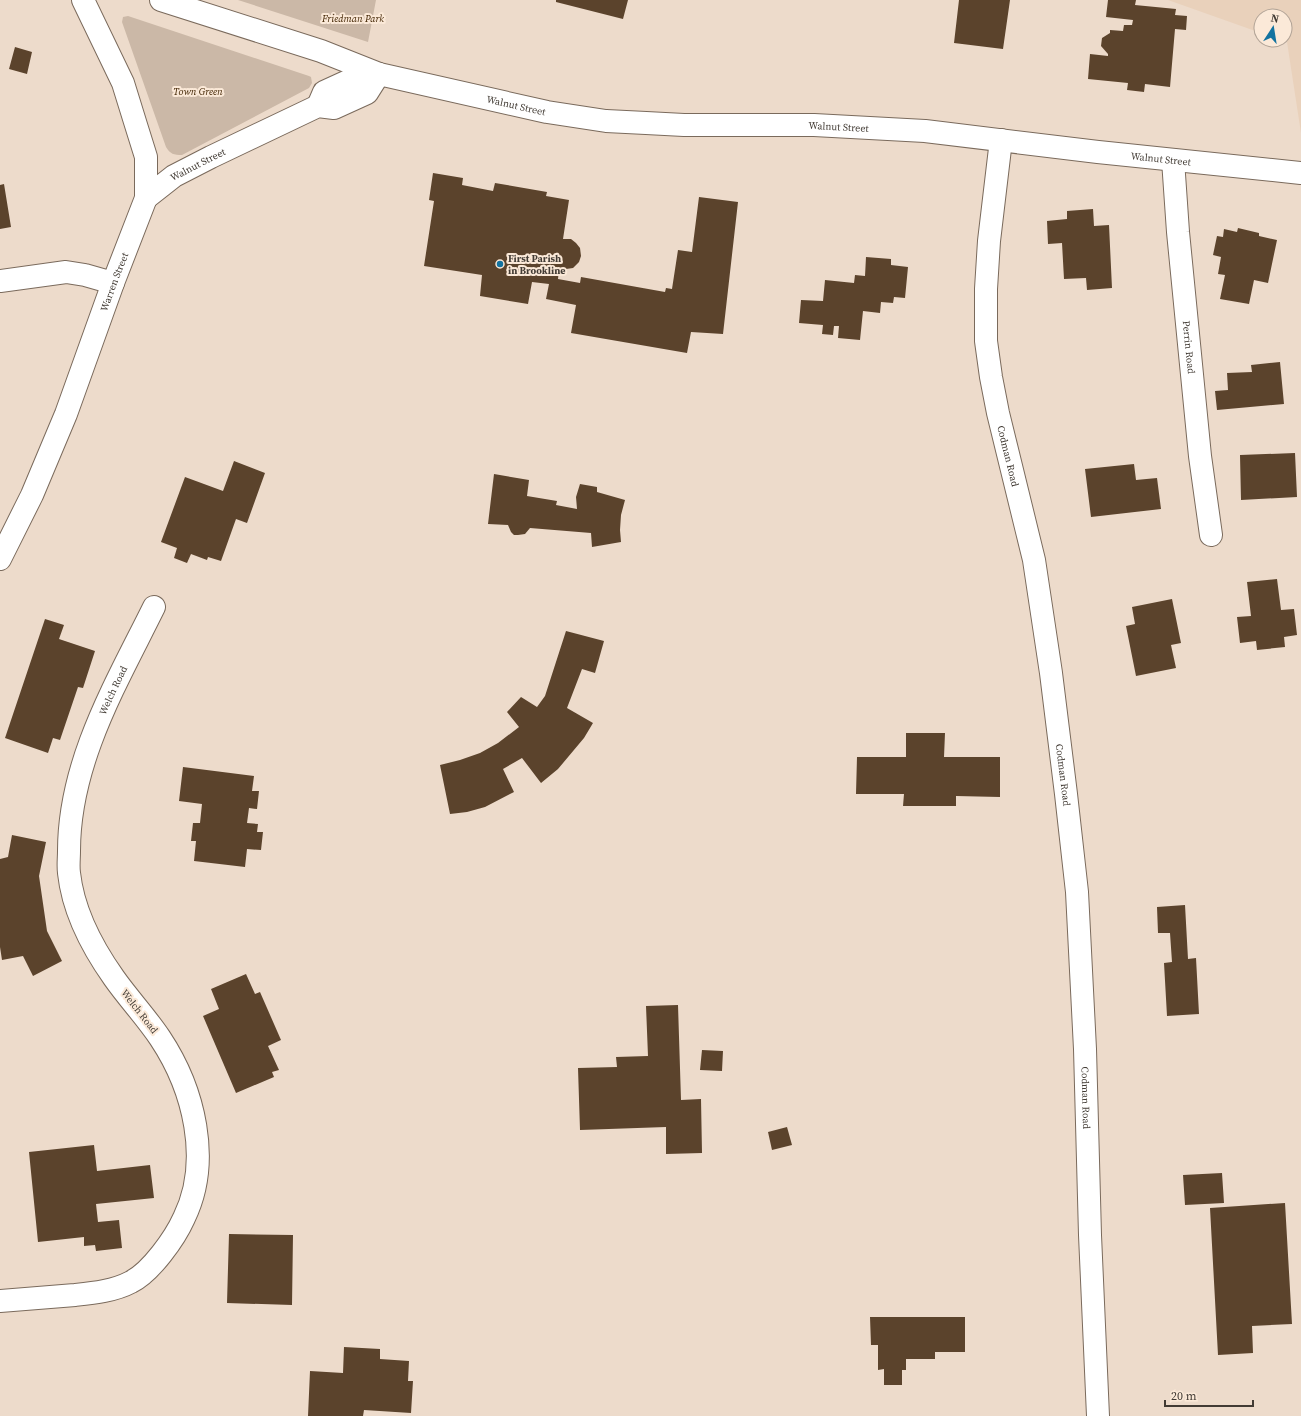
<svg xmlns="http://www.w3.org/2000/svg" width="1301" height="1416" viewBox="0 0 1301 1416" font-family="'Source Serif 4',serif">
<rect width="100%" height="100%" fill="#eddbcb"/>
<!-- built -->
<path fill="#e9d1bb" d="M1168 0H1301V133L1287 42 1281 40H1285V16H1261V33Z"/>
<!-- green -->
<path fill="#cbb8a7" d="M238 0H376L368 42Z
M128 16 309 76 311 77 312 83 309 88 182 155C174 155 170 154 166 147L122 22 123 17Z"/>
<!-- building -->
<path fill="#5b432c" d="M556 0H628L623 19 556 2Z
M959 0H1010L1003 49 954 43Z
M1108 0H1136L1135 5 1176 9 1175 15 1187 16 1186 30 1175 29 1170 87 1145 84 1144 92 1127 90 1128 83 1088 79 1090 54 1108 56V54L1101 46 1102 38 1110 33V30L1123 31 1124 25H1132L1133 20 1106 17Z
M15 47 32 52 27 74 9 69Z
M433 173 463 178 462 185 493 191 495 183 547 192 546 196 569 200 563 239H571L576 243 580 248 581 256 579 262 573 268 566 269 559 268 558 279 580 283 581 277 665 292 666 288 672 289 678 250 692 252 699 197 738 202 723 334 691 332 687 353 571 333 576 305 546 299 549 284 532 282 528 304 480 296 482 275 424 266 434 201 429 200Z
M4 184 11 227 0 229V185Z
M1093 209 1094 226 1109 225 1112 288 1087 290 1086 278 1064 279 1062 243 1048 244 1047 221 1067 219V211Z
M1238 228 1259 233V236L1277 240 1268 283 1254 280 1249 304 1220 299 1225 275 1218 274 1221 257 1213 255 1217 236 1223 237 1224 229 1237 232Z
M866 257 891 259V265L908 267 905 298 894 297 893 303 881 302 880 313 863 311 860 340 838 338 839 326H834L833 335 822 334 823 325 799 323 801 300 823 301 825 280 854 283 855 275 865 276Z
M1280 362 1284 404 1217 410 1215 391 1228 390 1227 373 1252 372 1251 365Z
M1295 453 1297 497 1241 500 1240 455Z
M234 461 265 473 247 523 236 519 221 561 208 557 207 560 191 554 187 563 174 558 177 548 161 542 185 477 223 491Z
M1134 464 1136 480 1157 478 1161 509 1091 517 1085 469Z
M494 474 529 480 527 496 557 501 556 505 577 509 576 497 580 484 597 487V492L625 500 621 515 620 530 621 542 592 547 591 533 530 528 525 534 518 535H514L511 532 508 525 488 524Z
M1277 579 1281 610 1294 609 1297 635 1284 637 1285 647 1257 650 1256 641 1240 643 1237 617 1251 616 1247 582Z
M1172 599 1181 643 1171 645 1176 668 1136 676 1126 626 1135 624 1132 607Z
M45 619 64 625 59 639 95 651 83 688 78 687 60 740 53 738 48 753 5 738Z
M566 631 604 641 595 673 582 669 567 708 593 723 584 738 558 769 541 783 522 758 503 769 514 792 485 807 467 812 450 814 440 765 460 760 480 753 498 743 519 727 507 712 521 697 537 707 545 696Z
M906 733H945L944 757H1000V797L956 796V806H903L904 794H856L857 757H906Z
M183 767 254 776 252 791H259L257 809 249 808 247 823 258 824 257 832H263L261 850 247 849 245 867 194 861 196 841H191L193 823H200L202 804 179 801Z
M12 835 46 842 39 876 47 931 62 961 33 976 23 956 2 960 0 947V859L8 857Z
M1185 905 1188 959 1196 958 1199 1014 1167 1016 1164 963 1172 962 1170 933H1158L1157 907Z
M246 974 255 994 260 992 281 1040 268 1046 279 1070 272 1072 274 1077 236 1093 203 1016 219 1009 211 989Z
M678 1005 681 1100 701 1099 702 1153 666 1154V1127L580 1130 578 1068 617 1067 616 1057 648 1056 646 1006Z
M702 1050 723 1051 722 1071 700 1070Z
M787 1127 792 1145 772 1150 768 1132Z
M94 1145 97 1171 150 1165 154 1198 96 1204 98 1222 119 1220 122 1248 96 1251 95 1245 84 1246V1237L38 1242 29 1152Z
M1222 1173 1224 1203 1185 1205 1183 1175Z
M1285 1203 1292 1324 1252 1326 1253 1353 1218 1355 1210 1208Z
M229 1234 293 1235 292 1305 227 1303Z
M870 1317H965V1352H935V1359H906V1370H902V1385H884V1369L878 1370V1345H871Z
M344 1347 380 1349V1359L409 1361 408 1381H413L411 1413 364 1410 363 1416H308L310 1371 343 1373Z"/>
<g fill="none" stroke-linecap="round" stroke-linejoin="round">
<defs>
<g id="minor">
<path id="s1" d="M161 0 321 51 379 74 547 112 606 121 646 123 684 125H814L925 131 1098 152 1301 173"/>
<path d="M318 106 324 92 359 76 379 74"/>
<path id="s2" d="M1001 140 989 241 986 289V341L991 377 998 413 1034 560 1051 673 1066 794 1077 892 1085 1049 1090 1235 1098 1416"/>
<path id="s3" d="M1173 160 1178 232 1200 456 1211 535"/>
<path id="s4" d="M146 198 174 176 211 157 318 106 334 108 367 93 379 74"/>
<path d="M0 281 66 272 85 275 113 283"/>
<path id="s5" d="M0 559 32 495 66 414 113 283 146 198V157L136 125 123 83 83 0"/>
<path id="s6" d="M0 1301C25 1299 50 1297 75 1295 94 1293 114 1291 131 1282 151 1272 175 1238 184 1218 212 1161 194 1089 160 1038 146 1017 128 998 114 978 92 947 73 910 69 873 68 866 69 858 69 851 69 762 116 684 154 607"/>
</g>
</defs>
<!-- minor casing -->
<use href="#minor" stroke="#7a6a5c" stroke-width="24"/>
<!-- minor -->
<use href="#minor" stroke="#fff" stroke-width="22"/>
</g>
<!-- markers -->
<circle fill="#1373a0" stroke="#fbe9d8" stroke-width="1.5" cx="500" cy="264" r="4"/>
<g text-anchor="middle" stroke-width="4" stroke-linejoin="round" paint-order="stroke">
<!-- park labels -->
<g font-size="10" font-style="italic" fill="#402301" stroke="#fbe9d8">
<text x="353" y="22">Friedman Park</text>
<text x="198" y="95">Town Green</text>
</g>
<!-- street labels -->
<g font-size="10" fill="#423b34" stroke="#fbe9d8">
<text dy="4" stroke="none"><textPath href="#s1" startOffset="371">Walnut Street</textPath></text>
<text dy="4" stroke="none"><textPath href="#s1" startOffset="695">Walnut Street</textPath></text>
<text dy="4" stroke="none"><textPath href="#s1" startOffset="1019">Walnut Street</textPath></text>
<text dy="4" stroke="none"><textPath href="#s4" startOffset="62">Walnut Street</textPath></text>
<text dy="4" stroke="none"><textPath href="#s5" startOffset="300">Warren Street</textPath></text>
<text dy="4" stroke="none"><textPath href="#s3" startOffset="188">Perrin Road</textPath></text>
<text dy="4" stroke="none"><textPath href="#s2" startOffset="319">Codman Road</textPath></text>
<text dy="4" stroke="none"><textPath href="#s6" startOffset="788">Welch Road</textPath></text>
<text dy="4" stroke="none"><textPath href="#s2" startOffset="643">Codman Road</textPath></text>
<text transform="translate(140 1011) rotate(52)" y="4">Welch Road</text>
<text dy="4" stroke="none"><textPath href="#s2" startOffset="967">Codman Road</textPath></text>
</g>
<!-- poi labels -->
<g font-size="10" font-weight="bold" fill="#423b34" stroke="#fbe9d8" text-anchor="start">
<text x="508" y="262">First Parish<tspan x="508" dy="12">in Brookline</tspan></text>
</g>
</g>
<!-- north arrow -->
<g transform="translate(1273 28) rotate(12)"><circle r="19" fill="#fbe9d8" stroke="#b1a396"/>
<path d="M0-3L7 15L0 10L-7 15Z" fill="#1373a0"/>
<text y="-6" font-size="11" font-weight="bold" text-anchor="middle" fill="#423b34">N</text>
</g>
<!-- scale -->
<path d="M1165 1400v6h88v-6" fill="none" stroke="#423b34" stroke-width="2"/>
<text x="1171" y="1400" font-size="12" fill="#423b34" stroke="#fbe9d8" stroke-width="3" paint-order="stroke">20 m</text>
</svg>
